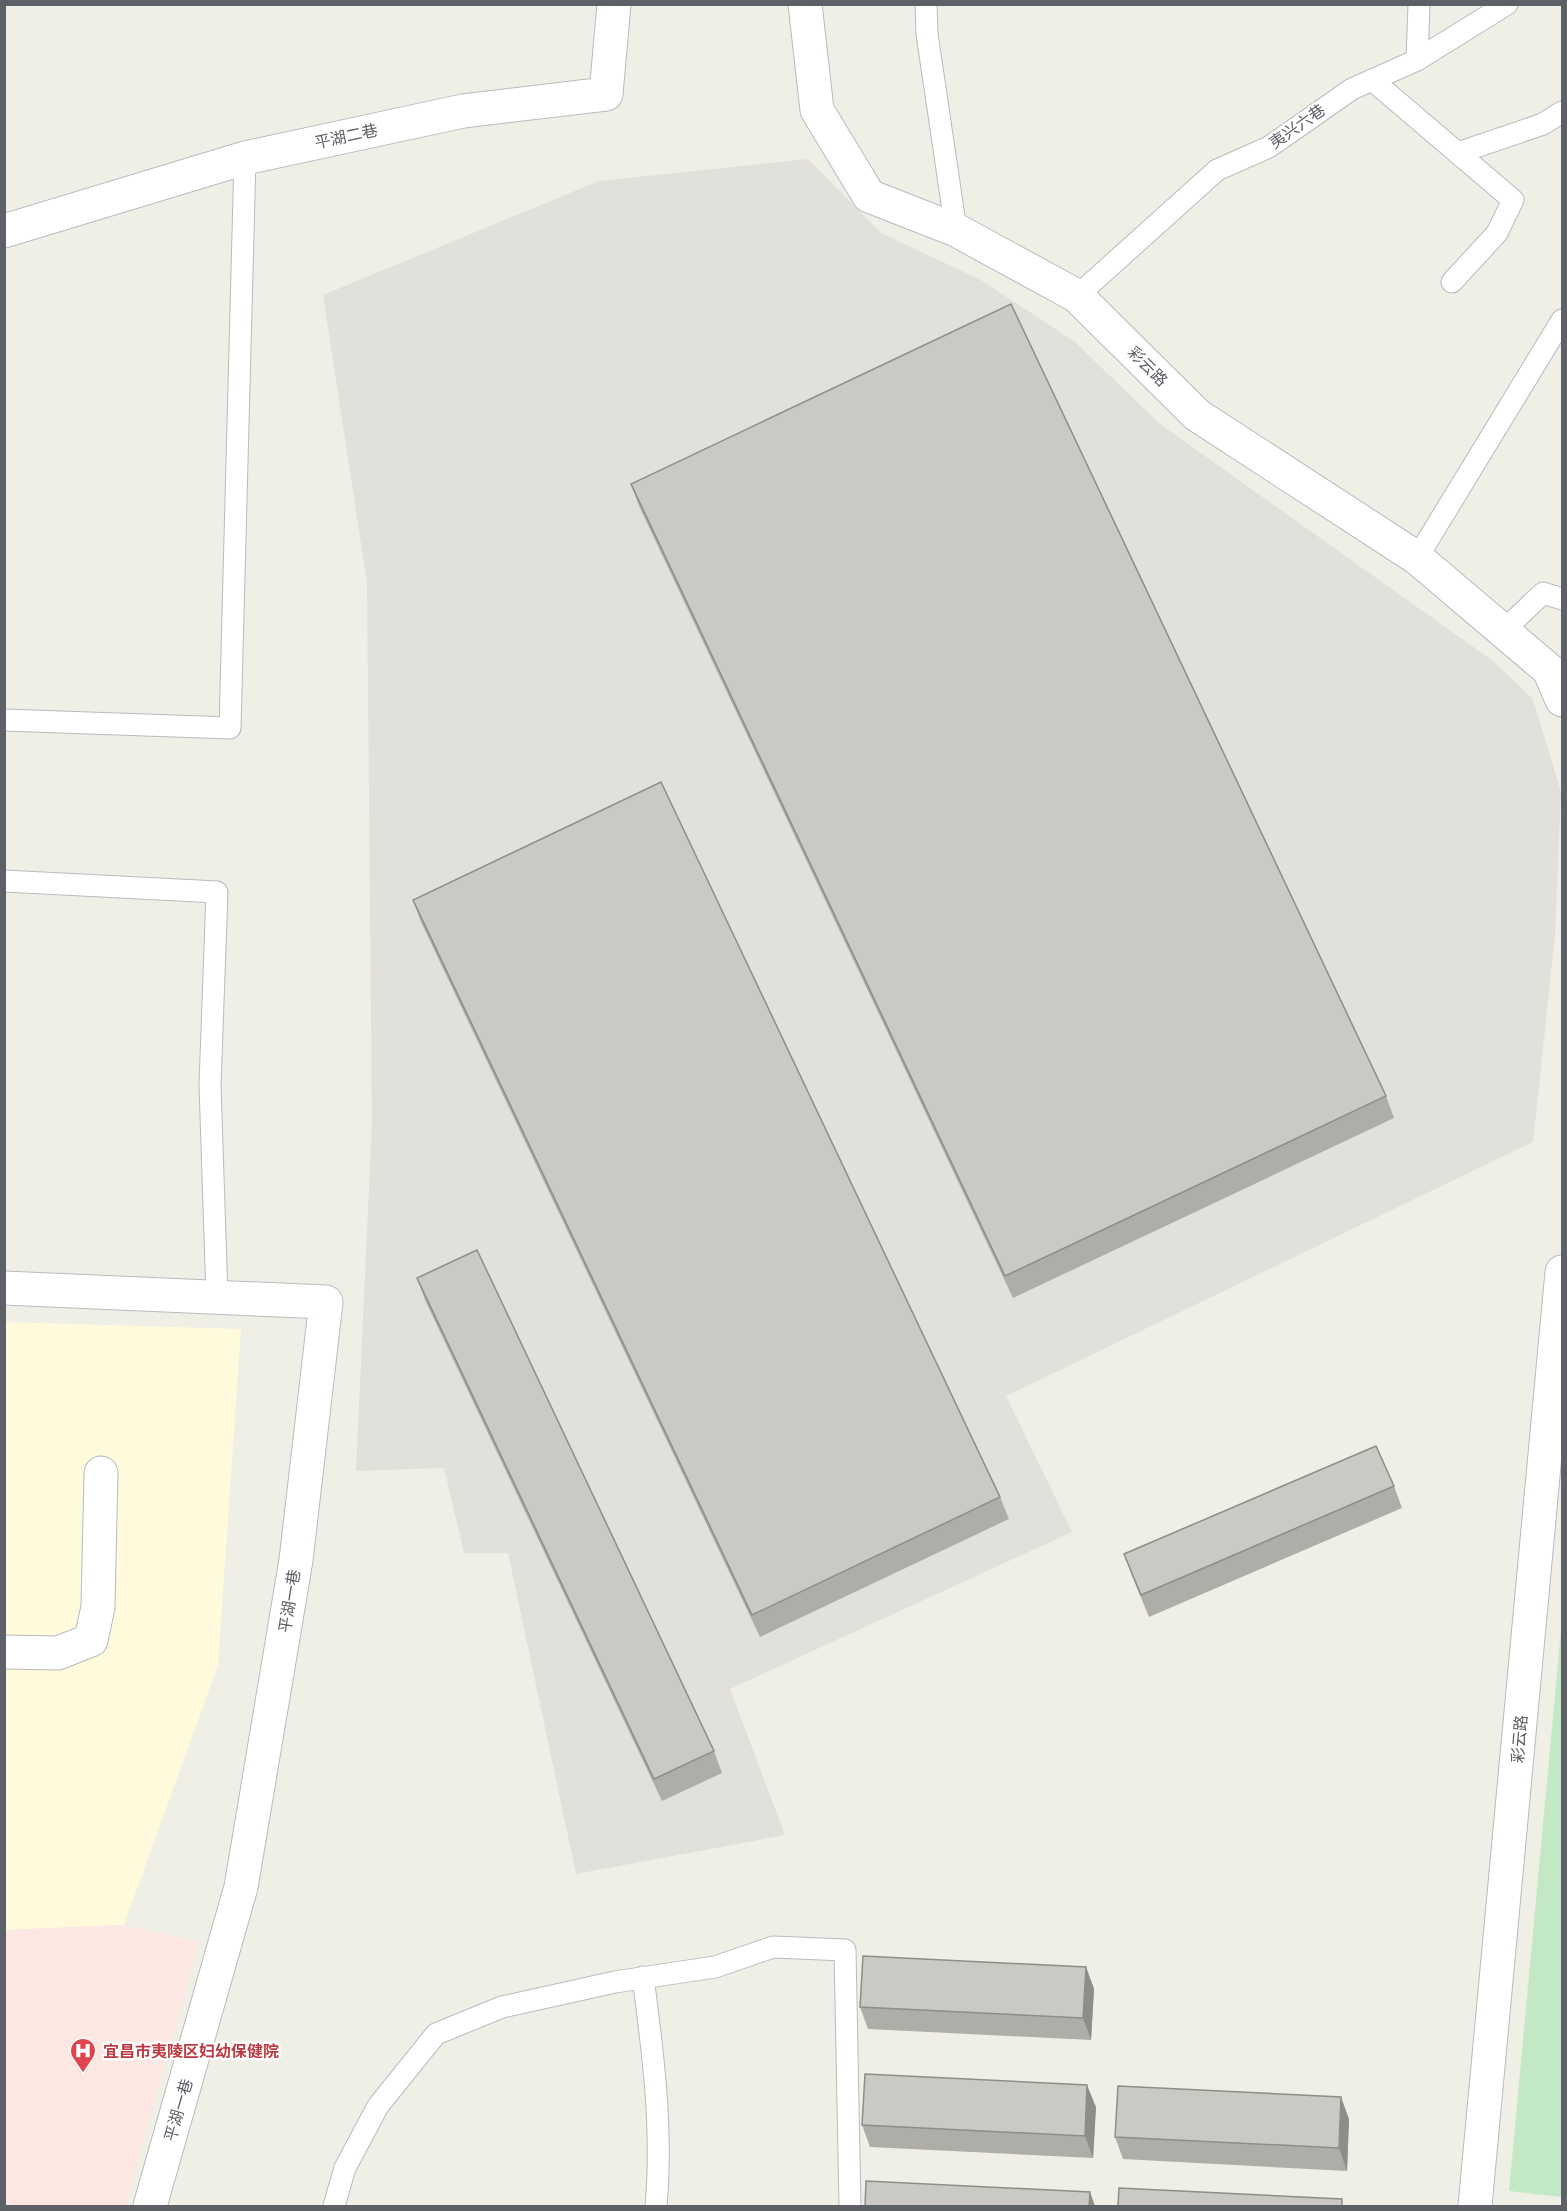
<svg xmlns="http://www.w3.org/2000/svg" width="1567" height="2211" viewBox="0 0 1567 2211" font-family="'PT Sans','Noto Sans SC',sans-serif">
<rect width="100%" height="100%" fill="#f0efe6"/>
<!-- commercial -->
<path fill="#fffadc" d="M4 1322 241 1329 218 1665 124 1925 5 1930Z"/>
<!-- industrial -->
<path fill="#e1e0da" d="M808 159 881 233 981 280 1075 342 1160 424 1493 661 1533 699 1561 792 1555 935 1533 1142 1006 1396 1072 1532 730 1689 785 1835 576 1874 508 1553H464L444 1468 356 1471 372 1123 367 583 323 295 599 181Z"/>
<!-- medical -->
<path fill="#fce7e2" d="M124 1925 199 1942 125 2206H5V1930Z"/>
<!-- green -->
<path fill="#c2e8c5" d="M1562 1620V2197L1509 2191Z"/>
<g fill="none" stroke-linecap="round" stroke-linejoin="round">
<defs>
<path id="lane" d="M926 4 927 34 956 230
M1417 60 1419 4
M1372 80 1513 200 1497 233 1452 282
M1458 153 1543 124 1562 112
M1077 296 1217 170 1269 147 1352 89 1417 60 1507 4
M1417 558 1562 320
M1503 631 1543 593 1562 599
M4 720 230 728 245 158
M4 881 217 892 210 1085 217 1297
M643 1977C653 2053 663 2130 656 2206
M334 2206 345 2168 378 2106 436 2034 502 2007 615 1982 715 1967 773 1947 845 1950 850 2206"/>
<path id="street" d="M805 4 817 110 869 196 956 230 1077 296 1197 415 1417 558 1549 670 1562 700
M4 231 245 158 463 111 606 94 614 4
M4 1288 326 1302 296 1560 241 1887 150 2206
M4 1652 58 1653 91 1640 98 1607 101 1473
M1475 2206 1562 1272"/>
</defs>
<!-- lane casing -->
<use href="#lane" stroke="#b8bac0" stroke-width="23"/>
<!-- street casing -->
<use href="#street" stroke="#b8bac0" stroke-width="35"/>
<!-- lane -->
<use href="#lane" stroke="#fff" stroke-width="21"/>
<!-- street -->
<use href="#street" stroke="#fff" stroke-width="33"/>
</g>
<!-- wall -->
<path fill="#afada8" d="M631 484 1386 1096 1394 1118 1013 1298 639 506Z
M413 900 1000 1497 1009 1519 760 1637 421 922Z
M417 1278 714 1751 722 1773 662 1801 425 1300Z
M1394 1486 1402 1508 1149 1617 1132 1576 1124 1554Z
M1086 1967 1094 1989 1091 2040 868 2029 860 2007Z
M1096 2107 1093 2158 870 2147 862 2125Z
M1349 2119 1347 2171 1123 2159 1115 2137Z"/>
<!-- shaded-wall -->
<path fill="#8e8d88" d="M1086 1967 1094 1989 1091 2040 1083 2018Z
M1087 2085 1096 2107 1093 2158 1085 2136Z
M1341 2097 1349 2119 1347 2171 1339 2148Z
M1090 2192 1095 2206H1089Z"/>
<!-- building -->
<path fill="#cbc9c3" stroke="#8e8d88" stroke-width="1.5" d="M1011 304 1386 1096 1005 1276 631 484Z
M661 782 1000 1497 752 1615 413 900Z
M477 1250 714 1751 654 1779 417 1278Z
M1376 1446 1394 1486 1141 1595 1124 1554Z
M863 1956 1086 1967 1083 2018 860 2007Z
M865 2074 1087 2085 1085 2136 862 2125Z
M1118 2086 1341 2097 1339 2148 1115 2137Z
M866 2181 1090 2192 1089 2206H865Z
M1119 2188 1342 2199V2206H1118Z"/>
<!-- icons -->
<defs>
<symbol id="hospital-pin" viewBox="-11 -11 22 30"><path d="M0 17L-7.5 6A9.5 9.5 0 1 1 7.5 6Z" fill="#e0444e" stroke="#fff"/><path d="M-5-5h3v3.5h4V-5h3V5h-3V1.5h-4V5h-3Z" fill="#fff"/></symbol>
</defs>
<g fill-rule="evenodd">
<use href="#hospital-pin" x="68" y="2036" width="30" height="40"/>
</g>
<g text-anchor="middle" stroke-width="4.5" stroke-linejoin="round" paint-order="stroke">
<!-- street labels -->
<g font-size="16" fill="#5d6067" stroke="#fff">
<text transform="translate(1297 126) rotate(-35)" y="6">夷兴六巷</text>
<text transform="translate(346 136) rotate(-12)" y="6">平湖二巷</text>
<text transform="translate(1148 366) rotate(45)" y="6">彩云路</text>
<text transform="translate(289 1601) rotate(-81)" y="6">平湖一巷</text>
<text transform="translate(1519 1739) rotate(-85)" y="6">彩云路</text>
<text transform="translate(178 2110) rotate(-74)" y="6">平湖一巷</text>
</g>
<!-- health labels -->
<g font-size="16" font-weight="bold" fill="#be3a42" stroke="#fff" text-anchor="start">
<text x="103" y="2057">宜昌市夷陵区妇幼保健院</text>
</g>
</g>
<!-- border -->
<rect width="1567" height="2211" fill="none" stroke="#5d6067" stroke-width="12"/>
</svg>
